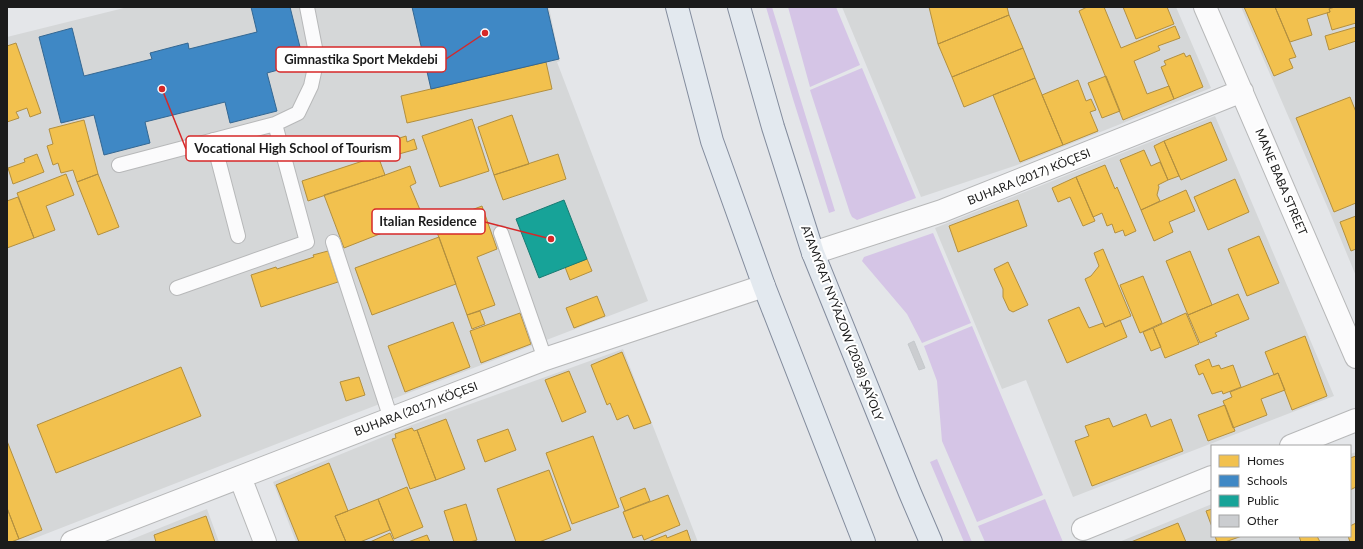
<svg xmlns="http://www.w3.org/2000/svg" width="1363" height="549" viewBox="0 0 1363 549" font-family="Lato,sans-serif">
<rect width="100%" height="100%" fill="#e4e6e9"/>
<!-- residential -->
<path fill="#d5d7d8" d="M128 7H549L560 61 557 62 648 301 351 415 25 542H7V37Z
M842 7H1176L1211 88 1020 164 921 197Z
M1241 7H1356V276L1330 213Z
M1215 116 1334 396 1073 497 1026 380 1002 389 935 228Z
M623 349 698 542H296L273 482 412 425Z
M1356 452V542H1119L1212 504V536H1350V454Z
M207 509 219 542H125Z"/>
<!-- grass -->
<path fill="#d5c5e6" d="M766 7H772L835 211 829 213 793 99Z
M788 7H836L860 65 810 87Z
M862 68 916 198 857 220 852 217 850 213 810 90Z
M933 233 971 323 922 343 907 314 862 261 864 257Z
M972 326 1043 495 977 522 942 441 937 381 924 346Z
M937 459 972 542H964L930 462Z
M1045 499 1063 542H985L978 526Z"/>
<!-- homes -->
<path fill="#f2c14e" stroke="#b28f3f" d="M929 7H1007L1009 15 938 44Z
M1087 7H1104L1121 48 1175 26 1180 38 1158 46 1160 50 1134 61 1147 94 1169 86 1174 99 1123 120 1079 11Z
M1123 7H1167L1174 24 1136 39Z
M1244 7H1275L1296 57 1289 59 1293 68 1274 76Z
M1275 7H1329L1330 12 1307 19 1312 35 1290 42Z
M1335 7H1356V23L1332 30 1327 13 1330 12 1329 9Z
M1009 15 1023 48 952 77 938 44Z
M1356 27V41L1329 50 1325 36Z
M16 43 41 113 30 117 27 108 16 112 19 118 7 122V46Z
M1023 48 1035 78 964 107 952 77Z
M1184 53 1186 57 1190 55 1203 87 1174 99 1161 67 1166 65 1164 61Z
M546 62 552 89 407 123 401 96Z
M1106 76 1120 111 1102 118 1088 83Z
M1035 78 1063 145 1020 162 993 95Z
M1078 80 1086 101 1091 99 1096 110 1090 112 1098 131 1063 145 1042 95Z
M1350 97 1356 112V203L1334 212 1296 118Z
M512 115 529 164 494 175 478 127Z
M472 119 489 171 440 187 422 136Z
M84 120 98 174 77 182 73 170 61 173 58 163 53 165 47 146 53 144 49 129Z
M1211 122 1227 160 1181 180 1164 141Z
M406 136 407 142 414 139 417 149 381 159 377 145Z
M1164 141 1179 176 1168 180 1154 146Z
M1144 150 1151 166 1160 162 1168 180 1158 185 1159 187 1157 195 1160 201 1141 210 1120 160Z
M37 154 44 172 13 184 8 168 25 162 24 159Z
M558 154 566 179 503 200 494 175Z
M378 156 385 175 308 201 302 181Z
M1105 165 1115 189 1117 187 1136 231 1125 236 1123 230 1115 233 1112 224 1107 226 1102 213 1093 217 1076 177Z
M410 166 416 183 410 186 423 217 344 248 324 195 385 175Z
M66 174 74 195 46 206 55 230 34 238 17 193Z
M98 174 119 227 98 235 77 182Z
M1076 177 1095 221 1083 226 1070 197 1058 202 1052 188Z
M1235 179 1249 212 1208 230 1194 197Z
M1186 190 1195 211 1169 222 1173 232 1154 241 1141 210Z
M18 197 34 238 7 248V201Z
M1018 200 1027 226 958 252 949 226Z
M482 206 497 249 477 257 495 305 467 315 434 224Z
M1356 216V249L1351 251 1340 222Z
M1259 236 1279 283 1247 296 1228 249Z
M439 237 456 284 372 315 355 268Z
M1103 249 1131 316 1105 327 1085 279 1091 276 1099 266 1094 253Z
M328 251 338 282 261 307 251 275 276 267 277 269 314 257 313 255Z
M1190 251 1212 305 1188 315 1166 261Z
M587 259 592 271 570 280 565 267Z
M1008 262 1028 305 1013 312 1009 310 1003 297V289L994 269Z
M1143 276 1162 323 1140 333 1120 285Z
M1238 294 1249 319 1215 333 1217 336 1200 343 1188 315Z
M597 296 605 316 574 328 566 308Z
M1079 307 1089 328 1103 323 1105 327 1120 320 1127 337 1067 363 1048 320Z
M480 311 485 324 472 329 467 315Z
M520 313 531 344 481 363 470 331Z
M1186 313 1199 344 1165 358 1153 328Z
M453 322 470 367 405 392 388 346Z
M1153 328 1161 347 1151 351 1143 332Z
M1305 336 1327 396 1292 410 1278 373 1274 375 1265 352Z
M622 352 651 423 634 429 628 415 617 420 610 403 607 405 591 365Z
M1209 359 1212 367 1219 365 1221 369 1233 365 1241 387 1223 394 1222 391 1212 394 1203 373 1199 375 1195 365Z
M181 367 201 416 56 473 37 425Z
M569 371 586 412 562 422 545 380Z
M1278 373 1285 390 1261 399 1267 415 1233 428 1223 401 1232 397 1230 392Z
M359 377 365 395 346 401 340 382Z
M1225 405 1235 431 1208 441 1198 415Z
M1146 414 1151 427 1171 419 1183 451 1092 486 1075 441 1089 436 1085 426 1109 418 1113 427Z
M446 419 465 469 436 480 417 430Z
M412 428 414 431 417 430 436 480 410 489 392 439 396 438 395 434Z
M508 429 516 450 485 462 477 440Z
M593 436 619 507 572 524 546 453Z
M7 441 42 530 19 539 7 508Z
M1356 456V487L1350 490V458Z
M329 463 348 511 335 516 346 542H299L276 485Z
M549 470 571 530 539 542H516L497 489Z
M407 487 423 527 394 539 378 499Z
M645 488 650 501 625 511 620 498Z
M668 495 680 525 644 540 642 535 633 538 623 512Z
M378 499 390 530 360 542H346L335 516Z
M466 504 477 540 470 542H454L444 511Z
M7 508 19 539 11 542H7Z
M1212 509V527L1206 511Z
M206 516 215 542H156L154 535Z
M1178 523 1186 542H1131Z
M1356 523V542H1350L1348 536H1350V526Z
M687 530 691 542H648L666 535 667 538Z
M390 533 394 542H370Z
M427 535 430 542H408Z
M1215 536H1242L1225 542H1217Z
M1299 536H1317L1320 542H1301Z"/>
<!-- schools -->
<path fill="#3f88c5" stroke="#346792" d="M251 7H290L304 63 267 73 277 111 230 123 225 102 145 122 150 143 104 155 94 115 61 123 39 37 72 28 84 76 152 59 150 53 188 43 189 49 257 32Z
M412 7H547L559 59 431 89Z"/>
<!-- public -->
<path fill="#17a398" stroke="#187a72" d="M564 200 587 259 539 278 516 219Z"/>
<!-- building -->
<path fill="#cbcdd0" stroke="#c5c9cc" d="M914 341 925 368 919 370 908 344Z"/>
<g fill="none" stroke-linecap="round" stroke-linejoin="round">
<defs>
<path id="lane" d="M213 140 238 236
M119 165 275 124 298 113 311 86 317 58 307 7
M501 233 545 359
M333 242 391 419
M177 288 307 242 275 124"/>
<path id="street" d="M1205 7 1356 357
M813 253 942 211 1242 91
M1291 446 1356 420
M240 477 265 542
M1083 529 1212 477
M72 542 545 359 764 286"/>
<path id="primary" d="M677 7 712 141 764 286 864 542
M739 7 773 127 813 253 910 493 931 542"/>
</defs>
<!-- lane casing -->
<use href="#lane" stroke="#b7b8b9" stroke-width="16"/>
<!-- street casing -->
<use href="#street" stroke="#b7b8b9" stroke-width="24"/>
<!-- primary casing -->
<use href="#primary" stroke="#838c9d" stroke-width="24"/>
<!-- lane -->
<use href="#lane" stroke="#fbfbfc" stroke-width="14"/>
<!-- street -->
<use href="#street" stroke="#fbfbfc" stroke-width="22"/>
<!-- primary -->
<use href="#primary" stroke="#e3e9ef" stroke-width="22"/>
</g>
<g text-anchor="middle" stroke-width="4" stroke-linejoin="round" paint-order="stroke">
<!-- street labels -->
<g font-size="12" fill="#1b1b1b" stroke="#fff">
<text transform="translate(1029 177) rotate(-22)" y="4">BUHARA (2017) KÖÇESI</text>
<text transform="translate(1281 182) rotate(67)" y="4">MANE BABA STREET</text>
<text transform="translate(842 323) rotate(69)" y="4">ATAMYRAT NYÝAZOW (2038) ŞAÝOLY</text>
<text transform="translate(416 409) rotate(-21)" y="4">BUHARA (2017) KÖÇESI</text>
</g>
</g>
<!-- callouts -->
<path fill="none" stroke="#d62828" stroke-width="1.5" d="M485 33L446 59M162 89L186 149M551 239L485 222"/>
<g fill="#d62828" stroke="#fff" stroke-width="1.5">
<circle cx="485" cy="33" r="4"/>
<circle cx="162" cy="89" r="4"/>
<circle cx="551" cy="239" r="4"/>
</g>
<g fill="#fff" stroke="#d62828" stroke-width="1.5">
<rect x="276" y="47" width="170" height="25" rx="4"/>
<rect x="186" y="136" width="214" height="25" rx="4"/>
<rect x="372" y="209" width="113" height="25" rx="4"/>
</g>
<g font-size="13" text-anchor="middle" font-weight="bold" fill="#1b1b1b">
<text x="361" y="64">Gimnastika Sport Mekdebi</text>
<text x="293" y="153">Vocational High School of Tourism</text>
<text x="428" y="226">Italian Residence</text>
</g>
<!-- border -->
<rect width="1363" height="549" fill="none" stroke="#1b1b1b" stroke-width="16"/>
<!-- legend -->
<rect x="1211" y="445" width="140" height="92" fill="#ffffff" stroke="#a4a4a4"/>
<rect x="1219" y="455" width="20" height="12" fill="#f2c14e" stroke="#a4a4a4"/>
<text x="1247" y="465" font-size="12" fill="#1b1b1b">Homes</text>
<rect x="1219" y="475" width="20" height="12" fill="#3f88c5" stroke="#a4a4a4"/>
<text x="1247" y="485" font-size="12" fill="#1b1b1b">Schools</text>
<rect x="1219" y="495" width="20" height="12" fill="#17a398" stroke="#a4a4a4"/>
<text x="1247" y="505" font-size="12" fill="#1b1b1b">Public</text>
<rect x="1219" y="515" width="20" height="12" fill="#cbcdd0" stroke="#a4a4a4"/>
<text x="1247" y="525" font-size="12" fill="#1b1b1b">Other</text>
</svg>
